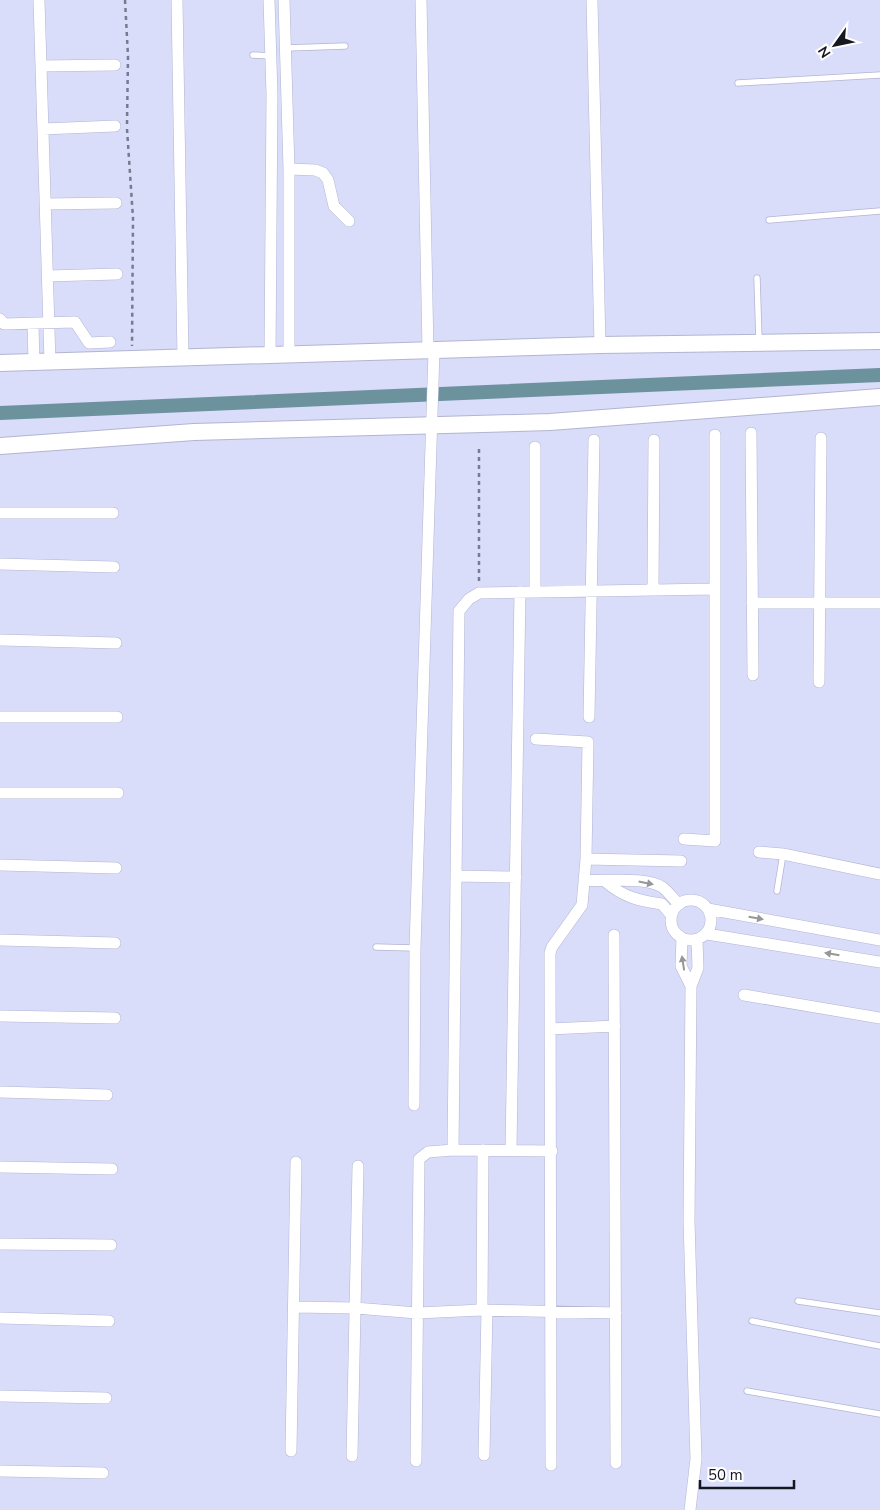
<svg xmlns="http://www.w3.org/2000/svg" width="880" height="1510" viewBox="0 0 880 1510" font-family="'Nunito Sans',sans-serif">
<rect width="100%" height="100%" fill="#d9ddfa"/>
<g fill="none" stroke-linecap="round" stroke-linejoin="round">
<!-- canal -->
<path stroke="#6c929d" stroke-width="14" d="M0 413 880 375"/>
<defs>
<path id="lane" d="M286 48 345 46
M253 55 271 56
M738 83 880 75
M769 220 880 211
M757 278 759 341
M777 891 783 854
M376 947 415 948
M798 1301 880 1313
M752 1321 880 1346
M747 1391 880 1414"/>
<path id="street" d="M39 0 50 362
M177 0 183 358
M269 0 272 94 270 356
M284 0 289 169V355
M421 0 428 351
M592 0 600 345
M41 66 115 65
M43 129 115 126
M289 169 315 170 323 173 328 180 334 206 349 221
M45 204 116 203
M48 276 117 274
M0 319 4 324 75 322 89 343 110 342
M33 324 34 362
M751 433 753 675
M535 447V592
M0 513H113
M0 564 114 567
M653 590 654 440
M752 603H880
M0 640 116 643
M819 682 821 438
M0 717H117
M589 717 594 440
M536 739 588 742 586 859
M0 793H118
M684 839 715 841V435
M759 852 783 854 880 874
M0 865 116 868
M456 876 516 877
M584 880C603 882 646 876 662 887 668 891 673 899 679 904
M606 882C623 897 640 901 662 904L671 915
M671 920a20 20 0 1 1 40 0a20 20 0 1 1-40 0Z
M708 909 880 940
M707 934 880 962
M614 935 616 1463
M682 938 681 966 691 986
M0 940 115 943
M744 995 880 1018
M0 1016 115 1018
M550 1029 615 1026
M0 1092 107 1095
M414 1105 415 948 434 351
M453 1150 459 611 469 599 479 593 714 589
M511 1150 520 592
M0 1167 112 1169
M0 1244 111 1245
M295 1307 355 1308 417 1313 482 1310 616 1313
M482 1310 483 1150
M0 1318 109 1321
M0 1396 106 1398
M291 1451 296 1162
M484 1455 487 1310
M352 1456 358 1166
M416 1461 419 1159 428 1152 453 1150 552 1151
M551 1465 550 953 552 947 582 905 586 859 681 861
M0 1471 103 1473
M690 1510 696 1459 689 1221 691 986 698 968 697 940"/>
<path id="secondary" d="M0 363 600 345 880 341
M0 446 194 432 550 422 880 397"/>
</defs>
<!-- lane casing -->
<use href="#lane" stroke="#b2b5d2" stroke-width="7"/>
<!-- street casing -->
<use href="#street" stroke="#b2b5d2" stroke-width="12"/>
<!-- secondary casing -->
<use href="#secondary" stroke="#b2b5d2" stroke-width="18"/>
<!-- path -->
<path stroke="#787b8f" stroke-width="2.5" stroke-dasharray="4 4" stroke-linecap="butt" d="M125 0 128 56 127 124
M127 129 133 218 132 346
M479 581V445"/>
<!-- lane -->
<use href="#lane" stroke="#fff" stroke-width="5.5"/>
<!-- street -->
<use href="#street" stroke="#fff" stroke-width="11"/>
<!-- secondary -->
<use href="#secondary" stroke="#fff" stroke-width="16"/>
</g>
<!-- one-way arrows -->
<defs><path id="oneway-solid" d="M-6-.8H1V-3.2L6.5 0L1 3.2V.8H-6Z" transform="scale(1.25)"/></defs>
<g fill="#96979b">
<use href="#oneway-solid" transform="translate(646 883) rotate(11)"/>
<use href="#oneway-solid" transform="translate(756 918) rotate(10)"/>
<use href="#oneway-solid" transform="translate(832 954) rotate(-171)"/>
<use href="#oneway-solid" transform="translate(683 963) rotate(-99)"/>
</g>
<!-- north arrow -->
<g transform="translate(835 45) rotate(237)" stroke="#ffffff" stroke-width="4" paint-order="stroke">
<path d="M0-4L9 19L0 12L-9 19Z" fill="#151721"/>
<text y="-8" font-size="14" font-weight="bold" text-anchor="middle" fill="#151721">N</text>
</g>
<!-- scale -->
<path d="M700 1480v8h94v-8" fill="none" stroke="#151721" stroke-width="2.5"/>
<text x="708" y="1480" font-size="15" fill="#151721" stroke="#ffffff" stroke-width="4" paint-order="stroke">50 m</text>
</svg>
